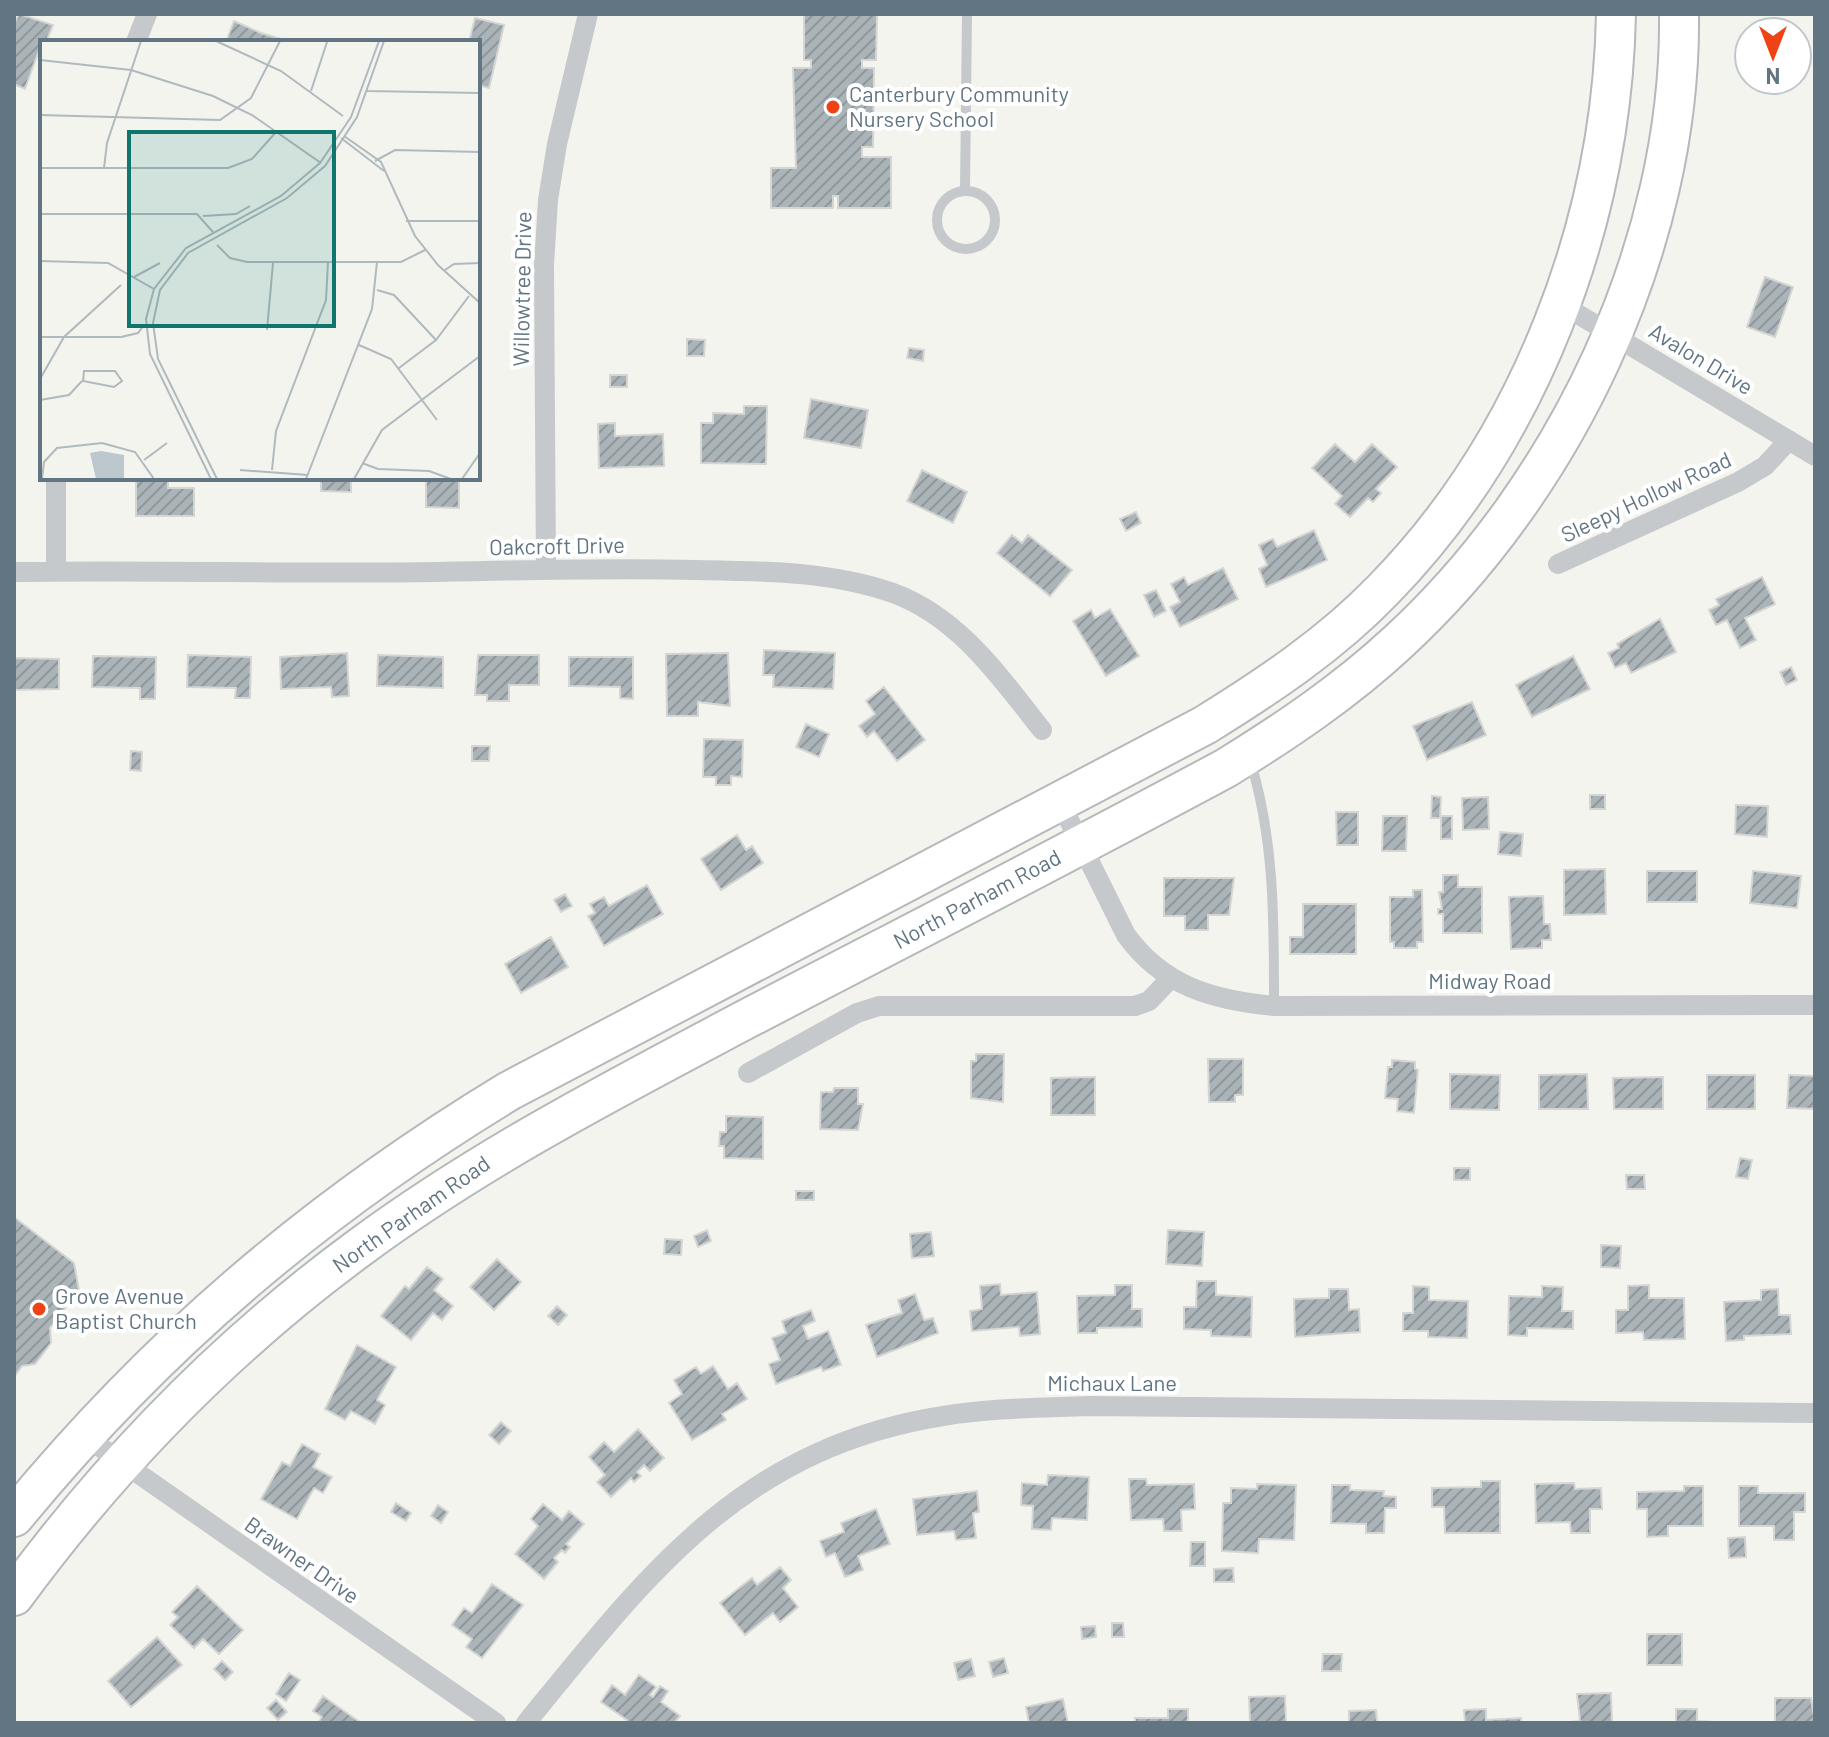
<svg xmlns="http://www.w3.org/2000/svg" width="1829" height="1737" viewBox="0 0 1829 1737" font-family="Barlow,sans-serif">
<defs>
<pattern id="building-hatch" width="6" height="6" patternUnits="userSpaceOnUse" patternTransform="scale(2)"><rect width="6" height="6" fill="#abb4b8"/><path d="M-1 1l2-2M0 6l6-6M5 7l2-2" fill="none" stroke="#8f979b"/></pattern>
</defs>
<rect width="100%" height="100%" fill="#f4f4ef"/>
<!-- building -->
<path fill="url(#building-hatch)" stroke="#d5d5d3" stroke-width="2" d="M19 14 53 25 46 42H42L25 89 14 84V24Z
M804 14H877L876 60H862V68H874L873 147H862V157H891V208H838V196H833V208H771V168H796L793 68H811V60H804Z
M475 18 504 25 489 88 478 85V42H469Z
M234 21 261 33 291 42H226Z
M1765 277 1793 287 1775 337 1747 327Z
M687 339 705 340 704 356H687Z
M909 348 924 350 923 361 907 358Z
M610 375H627V387H610Z
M811 399 868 410 861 448 804 438Z
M744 406H767L766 464 701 463V423H713V413L744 414Z
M615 423V436L663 434 664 466 599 468 598 424Z
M1335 444 1355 462 1372 444 1397 467 1376 489 1381 493 1373 502 1368 498 1350 517 1335 504 1342 496 1312 468Z
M922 470 967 492 953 523 907 501Z
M136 478H168V488H194V516H136Z
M321 478H351V492L321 491Z
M412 478H459V508L426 507V481Z
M1136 512 1141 523 1126 531 1120 519Z
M1314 530 1327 560 1266 587 1259 569 1267 565 1259 545 1273 539 1277 547Z
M1012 535 1022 543 1028 535 1072 570 1050 596 997 553Z
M1223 568 1238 599 1180 627 1170 607 1180 602 1171 584 1184 577 1188 585Z
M1762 577 1775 604 1745 618 1756 640 1740 648 1727 620 1716 625 1709 610 1719 605 1716 599Z
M1156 590 1166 611 1154 617 1144 595Z
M1110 609 1139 656 1106 676 1073 621 1091 610 1095 618Z
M1660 619 1676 652 1631 673 1626 663 1615 668 1608 653 1619 648 1617 644Z
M764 650 835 653 833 689 773 687 774 675H763Z
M347 653 349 696 332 697 331 687 281 689 280 657Z
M728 653 730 706 698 702V716H667L666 654Z
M188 655 251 657 250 698H235L236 688 187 687Z
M378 655 443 657V688L377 686Z
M478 655H539V685H509V701H487V695H475Z
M93 656 156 657 155 699H140V688L92 687Z
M1573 656 1590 689 1532 717 1516 685Z
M569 657H633V699L620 698V687L569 686Z
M14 658 59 659V689L14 690Z
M1791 667 1797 680 1786 685 1780 672Z
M884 687 925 740 897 761 874 731 867 737 859 726 875 714 866 701Z
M1472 702 1486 735 1427 760 1413 726Z
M806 724 829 734 819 757 796 747Z
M704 739 743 740 742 777 731 776V785H716V777H703Z
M472 746H490L489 761H472Z
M131 751 142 752 141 771 130 770Z
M1590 795H1605V809H1590Z
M1432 796 1441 797 1440 818H1431Z
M1488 797 1489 829 1463 830 1462 798Z
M1736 805 1768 806 1767 837 1735 834Z
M1336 812H1358V845H1337Z
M1383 816H1407L1406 851H1382Z
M1441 816H1452V839H1441Z
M1500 832 1523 834 1521 856 1498 854Z
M737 835 746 850 752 846 763 863 721 890 701 859Z
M1605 869 1606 914 1564 915V870Z
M1647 871H1697V902H1647Z
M1753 871 1801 876 1797 908 1750 903Z
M1443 875H1458V887H1482V933H1443V914H1438V909H1442L1439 892H1443Z
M1164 878H1234L1229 915H1208V930H1185V916H1164Z
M647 885 663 914 604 946 588 916 595 913 590 904 604 897 609 906Z
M1413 890H1422L1423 942H1417V948H1394V942H1390V897H1413Z
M565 894 572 906 561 912 554 900Z
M1543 896 1544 924H1550L1551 940H1542V948L1511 949 1509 897Z
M1303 904H1356V954H1290V937H1303Z
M551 937 568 967 521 993 505 964Z
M976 1054H1004L1003 1102 971 1098V1061H976Z
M1208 1059H1243V1095H1235V1102H1209Z
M1392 1060 1415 1062V1069L1418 1070 1414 1113 1397 1111 1398 1099 1385 1098 1388 1067H1392Z
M1450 1074 1500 1075 1499 1110 1450 1109Z
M1587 1074 1588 1109H1539V1075Z
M1707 1075H1755V1109H1707Z
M1789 1075 1815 1076V1109L1787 1108Z
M1095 1077V1115H1051V1078Z
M1663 1077V1109H1614L1613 1078Z
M834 1088H858V1104H863L858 1130 820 1129 821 1092H833Z
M726 1116 763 1117V1159L724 1158V1146H719L720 1132H726Z
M1740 1158 1752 1160 1748 1179 1736 1177Z
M1454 1168H1470V1180H1454Z
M1626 1175H1644L1645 1189H1627Z
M796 1191H814V1200H796Z
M14 1217 74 1263 79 1290 50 1328 51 1343 35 1364 22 1366 14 1377Z
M707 1230 711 1241 698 1247 694 1236Z
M1168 1230 1204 1232 1202 1266 1166 1264Z
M931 1232 934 1256 912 1258 910 1234Z
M665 1239 682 1240 681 1255 664 1254Z
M1601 1245 1621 1246 1620 1268 1601 1267Z
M497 1259 521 1282 494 1310 470 1287Z
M427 1267 443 1279 434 1290 453 1306 442 1320 433 1313 411 1340 381 1316 405 1286 409 1289Z
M1197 1281H1216V1295L1252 1297 1251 1337 1211 1336V1330L1184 1329V1307H1196Z
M1000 1284 1001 1295 1037 1292 1040 1334 1020 1336 1019 1327 972 1331 970 1311 982 1309 980 1286Z
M1115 1285H1132V1309H1142V1327L1097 1328V1333H1078L1077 1296 1115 1295Z
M1649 1285V1298H1684L1685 1339 1644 1340 1643 1332 1616 1333V1310H1628V1286Z
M1413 1286 1429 1287V1300L1468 1301 1467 1338 1428 1337V1331H1403V1313H1413Z
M1542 1286 1563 1287 1562 1311H1573V1329L1527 1328V1336L1508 1335 1509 1296 1542 1297Z
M1329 1289H1348L1349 1310 1359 1309 1360 1332 1295 1337 1294 1299 1329 1298Z
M1778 1289 1779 1315H1790L1791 1334 1744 1336V1340L1726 1341 1724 1302 1761 1300V1290Z
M915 1294 924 1320 933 1318 938 1333 877 1357 866 1325 902 1313 898 1300Z
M557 1306 567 1315 558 1325 548 1316Z
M811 1310 815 1321 803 1326 808 1339 828 1331 841 1365 823 1371 821 1367 776 1384 769 1364 780 1360 772 1338 786 1333 782 1321Z
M357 1345 396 1367 377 1400 385 1405 375 1424 351 1411 345 1420 325 1409Z
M713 1366 728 1389 737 1383 747 1399 722 1414 726 1420 692 1440 669 1403 682 1394 674 1380 696 1367 701 1374Z
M501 1422 511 1431 499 1444 489 1435Z
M638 1429 664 1458 650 1471 644 1465 637 1472 641 1476 634 1482 631 1478 611 1497 597 1482 605 1475 589 1457 604 1442 614 1452Z
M302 1444 320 1454 313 1467 332 1477 323 1493 314 1488 297 1519 261 1499 282 1462 290 1466Z
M1048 1475 1089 1477 1087 1520 1052 1518 1051 1530 1032 1529 1033 1506 1021 1505 1022 1483 1047 1485Z
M1129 1479H1146L1147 1485 1194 1484 1195 1509 1181 1510 1182 1531H1164L1163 1519 1131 1520Z
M1481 1481H1500V1533H1445L1444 1507H1432V1488L1481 1487Z
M1574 1483 1575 1489 1601 1488 1602 1509H1590V1533H1571L1570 1522 1536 1523 1535 1484Z
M1257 1484 1296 1485 1294 1540 1259 1539 1258 1553 1222 1551 1223 1503H1231V1488L1257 1489Z
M1332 1485H1350V1490L1384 1491 1383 1496 1396 1497V1508H1385L1384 1533H1366V1524L1331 1523Z
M1684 1486H1703V1526H1668V1536L1647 1537V1509H1637V1492L1684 1491Z
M1739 1486H1758V1493H1805V1512H1794V1540H1774V1526H1739Z
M977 1491 979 1512 973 1513 976 1538 956 1540 954 1531 917 1535 913 1499Z
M396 1503 411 1513 406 1521 391 1512Z
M543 1504 562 1520 569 1511 584 1524 566 1544 570 1547 565 1553 562 1550 554 1558 558 1562 544 1579 515 1554 538 1526 531 1519Z
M438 1505 448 1512 441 1523 431 1516Z
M876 1509 890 1544 858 1556 863 1570 845 1577 835 1553 826 1557 820 1541 844 1532 841 1523Z
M1745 1537 1746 1557 1729 1558 1728 1538Z
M1191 1542H1205V1566H1190Z
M780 1567 791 1580 783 1588 798 1607 780 1622 773 1613 745 1635 720 1603 752 1578 757 1585Z
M1233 1568 1234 1582H1214V1569Z
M492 1584 523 1605 482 1658 466 1647 472 1639 452 1625 464 1608 472 1613Z
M197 1586 243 1630 219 1654 203 1639 194 1648 170 1625 178 1617 172 1612Z
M1112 1623H1123L1124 1637H1112Z
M1095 1626 1096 1637 1082 1639 1081 1627Z
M1647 1634H1682V1665H1647Z
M157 1637 182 1665 131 1707 108 1681Z
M1323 1654H1342L1341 1671H1322Z
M1004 1658 1008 1673 993 1677 989 1662Z
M971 1659 975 1676 958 1680 954 1663Z
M222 1661 233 1672 225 1680 214 1669Z
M289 1673 300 1680 286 1701 276 1694Z
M639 1675 656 1687 650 1695 653 1697 660 1686 668 1691 661 1702 680 1716 674 1723H625L627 1720 601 1702 612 1685 625 1695Z
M1611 1693 1612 1723H1559L1580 1721 1577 1694Z
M323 1696 361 1723H318L322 1717 313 1711Z
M1285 1696 1286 1723H1250L1249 1697Z
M1775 1698H1811L1815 1723H1775Z
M1063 1699 1068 1723H1029L1026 1707Z
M276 1700 287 1712 278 1720 267 1708Z
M1168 1709H1188V1723H1135V1718H1168Z
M1486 1709V1720L1521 1718V1723H1465L1464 1710Z
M1676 1709H1697V1721L1733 1723H1665H1676Z
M1376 1710 1377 1722 1410 1723H1349V1711Z"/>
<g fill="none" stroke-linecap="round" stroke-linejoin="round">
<defs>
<path id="highway" d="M14 1517C157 1343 316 1208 509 1091L1205 725C1268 686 1331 644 1383 590 1530 440 1612 223 1616 14
M14 1596C111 1464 227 1345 359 1248 478 1160 607 1093 737 1024 900 939 1064 855 1226 768 1286 731 1344 692 1397 643 1565 489 1682 245 1679 14"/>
</defs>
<!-- highway casing -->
<use href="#highway" stroke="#b5b9bc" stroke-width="42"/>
<!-- lane -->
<path stroke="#c6c9cc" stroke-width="10" d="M965 190 967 14
M937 220a29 29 0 1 1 58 0a29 29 0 1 1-58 0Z
M1250 760C1275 840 1274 923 1274 1006"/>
<!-- street -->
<path stroke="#c6c9cc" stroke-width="20" d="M136 42 147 14
M1561 304 1815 456
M56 478V571
M1558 564 1738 482 1765 466 1789 440
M546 570 544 265 548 200 557 144 588 14
M14 572C155 570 296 574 437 572 523 570 609 568 696 570 762 571 830 571 893 593 959 617 1000 677 1042 730
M1060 802 1126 935C1164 987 1213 1000 1274 1006L1815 1005
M748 1073 857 1013 879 1006H1135L1149 1001 1170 979
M83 1435 496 1723
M526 1723C647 1575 741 1448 943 1416 991 1408 1039 1408 1088 1406L1815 1413"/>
<!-- highway -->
<use href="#highway" stroke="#fff" stroke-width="38"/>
</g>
<!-- markers -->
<g fill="#ef4315" stroke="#fff" stroke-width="3">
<circle cx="833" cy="107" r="8"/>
<circle cx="39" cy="1309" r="8"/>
</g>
<g text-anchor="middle" stroke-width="8" stroke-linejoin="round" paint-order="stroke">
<!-- poi labels -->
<g font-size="22" fill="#617583" stroke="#fff" text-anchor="start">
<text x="849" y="102">Canterbury Community<tspan x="849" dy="25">Nursery School</tspan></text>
<text x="55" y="1304">Grove Avenue<tspan x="55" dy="25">Baptist Church</tspan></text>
</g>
<!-- street labels -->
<g font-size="22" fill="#617583" stroke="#fff">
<text transform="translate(522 289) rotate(-89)" y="8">Willowtree Drive</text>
<text transform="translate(1701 359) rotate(31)" y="8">Avalon Drive</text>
<text transform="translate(1646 497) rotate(-25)" y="8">Sleepy Hollow Road</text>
<text transform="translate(557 546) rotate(-1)" y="8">Oakcroft Drive</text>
<text transform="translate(977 899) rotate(-28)" y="8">North Parham Road</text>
<text x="1490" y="989">Midway Road</text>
<text transform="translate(411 1214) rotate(-35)" y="8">North Parham Road</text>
<text x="1112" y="1391">Michaux Lane</text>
<text transform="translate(302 1560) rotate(35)" y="8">Brawner Drive</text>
</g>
</g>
<!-- overview -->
<g transform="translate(40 40)">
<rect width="440" height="440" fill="#f4f4ef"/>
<path d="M61 411 84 415V439H56L50 413Z" fill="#bcc8cd"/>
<path fill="none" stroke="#b0b9be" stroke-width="2" d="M176 1 241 31 303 76M0 20 91 30 173 56 212 75 281 123M271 51 287 2M327 51 440 53M0 75 180 80 211 58 240 1M304 96 341 122 375 196 398 225 440 263M301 98 344 131M335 121 355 110 440 112M0 128H188L212 119 236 92M64 128 67 103 101 1M0 174H157L173 192M163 176 196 174 210 166M366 181H440M177 205 190 218 207 222H361L385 210M0 221 68 223 114 249M405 230 414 224 440 223M94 237 120 223M337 250 354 255 396 300M227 290 233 223M0 297H83M81 297 98 293 104 285M319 305 351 319 397 380M359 328 396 300 429 256M44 331H75L82 341 74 347 43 341ZM0 339 24 297 81 245M0 360 29 355 42 341M104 420 127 403M322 423 338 429 389 431 411 439M200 430 268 435M232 430 236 391 286 260 288 222M2 439 4 422 17 408 62 403 95 412 114 439M171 439 110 314 106 279 114 249 146 208 241 156 280 123 311 77 339 1M177 439 118 319 113 283 120 250 148 213 247 158 285 126 317 77 344 1M266 439 332 269 337 222M314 439 342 390 440 316M422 439 440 413"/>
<path fill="#0f766e" fill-opacity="0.15" stroke="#0f766e" stroke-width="4" d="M89 92H294V286H89Z"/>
<rect width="440" height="440" fill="none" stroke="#617583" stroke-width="4"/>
</g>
<!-- border -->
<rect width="1829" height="1737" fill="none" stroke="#617583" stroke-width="32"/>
<!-- north arrow -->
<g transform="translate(1773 56) rotate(180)"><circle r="38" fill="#ffffff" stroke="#c0c8cd" stroke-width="2"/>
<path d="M0-6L14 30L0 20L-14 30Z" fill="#ef4315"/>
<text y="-12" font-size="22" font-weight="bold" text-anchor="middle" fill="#617583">N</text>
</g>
</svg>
